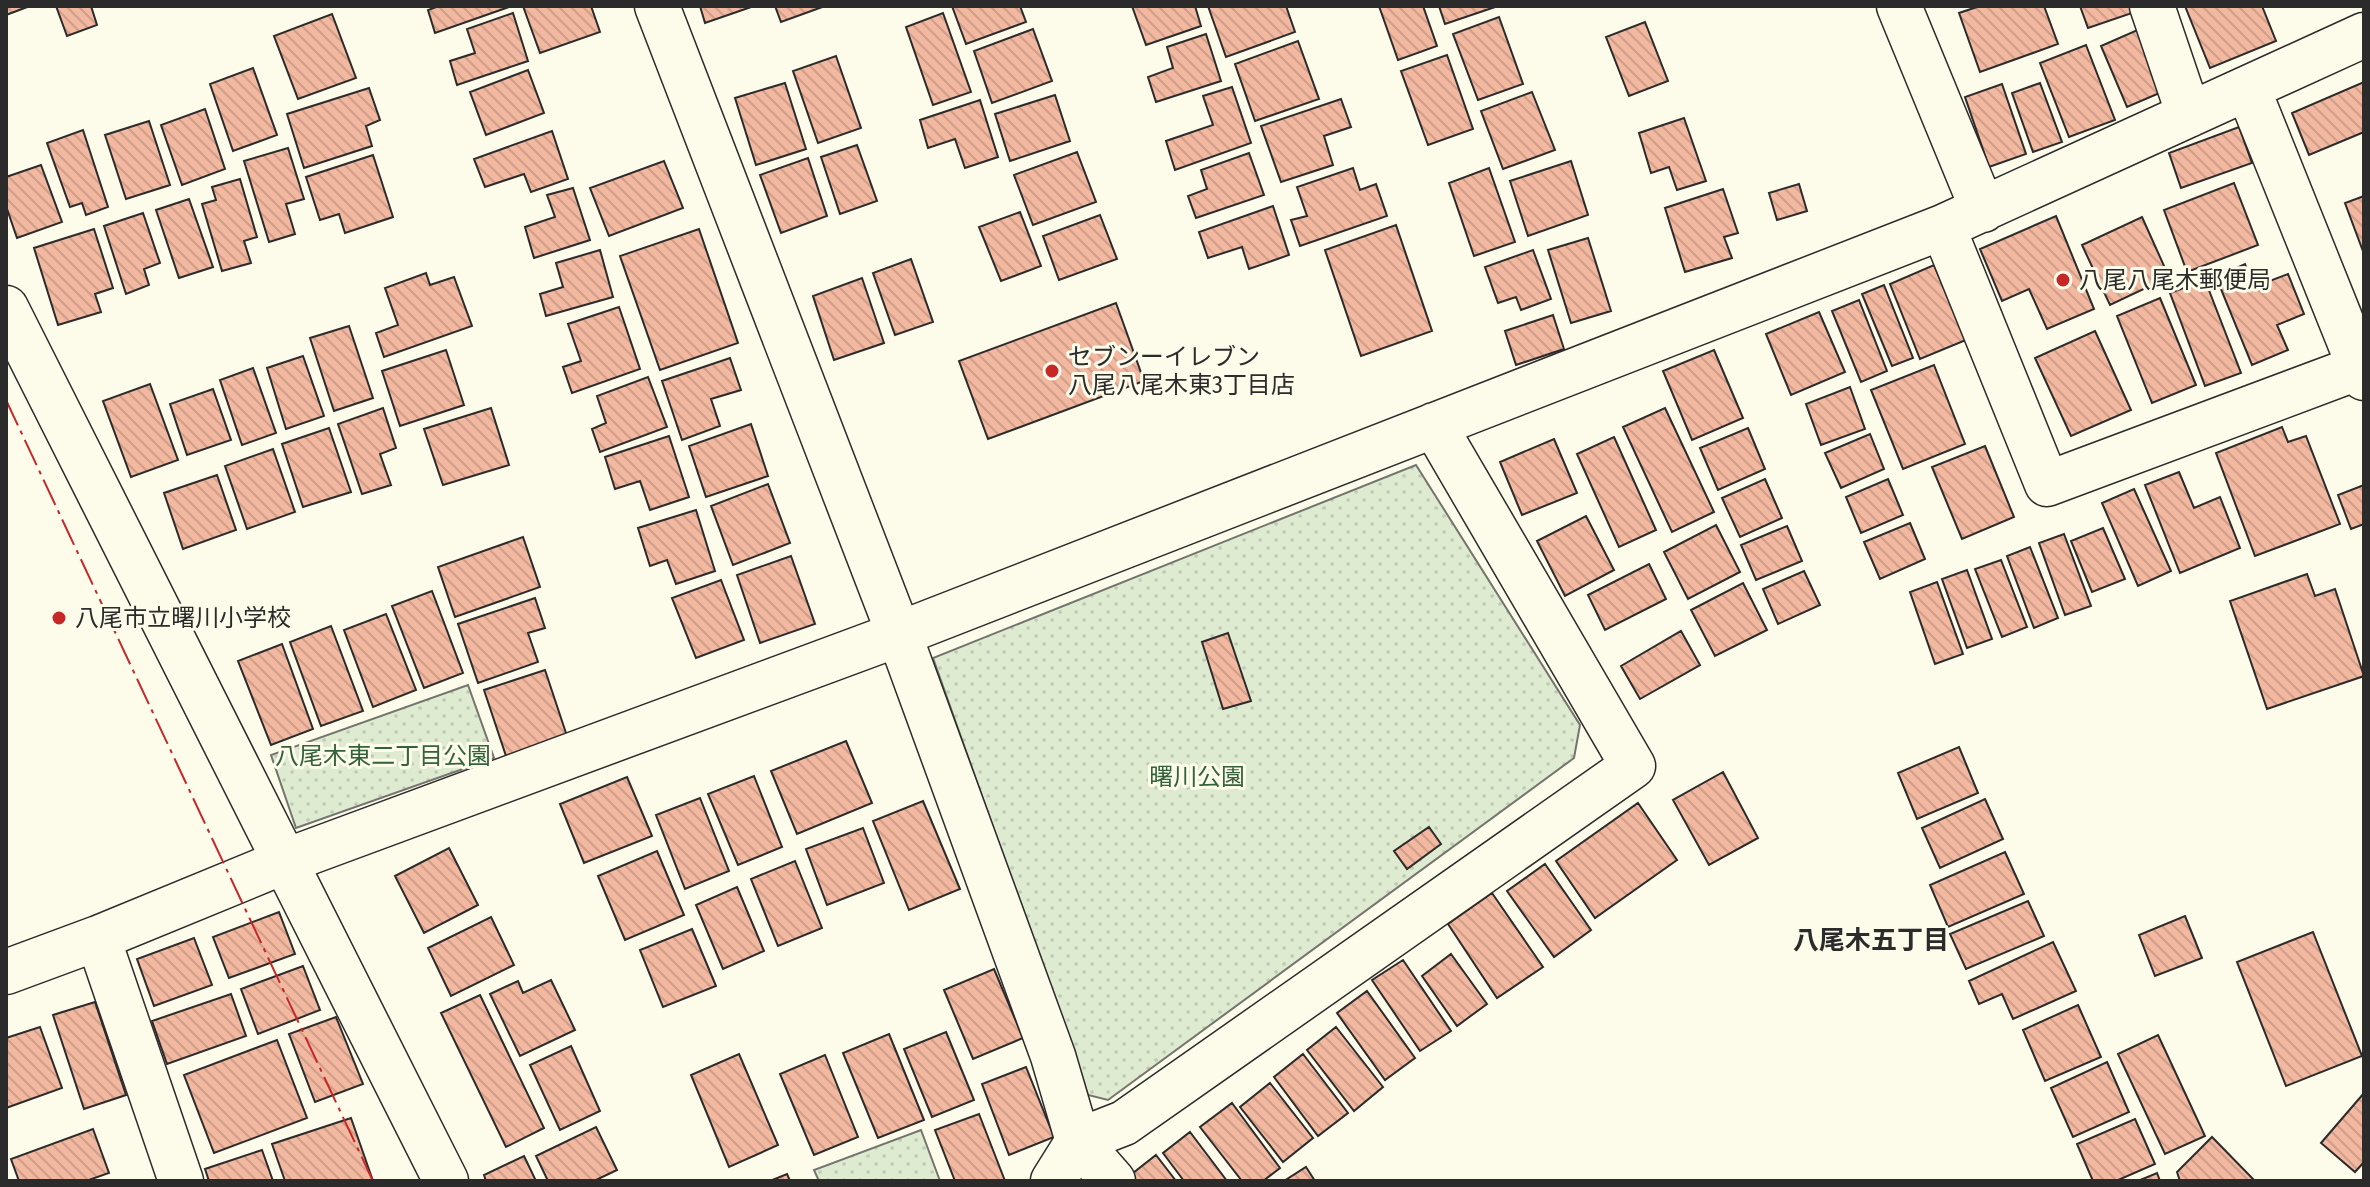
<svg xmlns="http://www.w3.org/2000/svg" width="2370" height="1187" viewBox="0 0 2370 1187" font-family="'Fira Sans Condensed','Noto Sans JP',sans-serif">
<defs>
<pattern id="park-dots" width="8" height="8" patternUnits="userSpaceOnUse" patternTransform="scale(2)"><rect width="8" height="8" fill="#deebd1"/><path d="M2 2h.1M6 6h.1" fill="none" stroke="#bfcab4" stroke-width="1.8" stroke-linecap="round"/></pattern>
<pattern id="building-back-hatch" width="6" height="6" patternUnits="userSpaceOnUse" patternTransform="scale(2)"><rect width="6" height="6" fill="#f2b8a0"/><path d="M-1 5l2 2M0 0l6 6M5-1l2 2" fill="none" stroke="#d09e8a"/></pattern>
</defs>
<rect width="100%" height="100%" fill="#fdfbea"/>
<!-- park -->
<path fill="url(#park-dots)" stroke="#74746e" stroke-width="2" d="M1416 465 1580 725 1574 758 1108 1100 1088 1095 933 658Z
M468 685 494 758 296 828 271 755Z
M921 1130 940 1181H819L814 1170Z"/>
<!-- building -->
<path fill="url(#building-back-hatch)" stroke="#2b2b2b" stroke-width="2" d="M6 6H30L6 15Z
M56 6H91L97 25 67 36Z
M439 6H509V7L435 33 428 10Z
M523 6H591L600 32 540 53Z
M700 6H754L705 23Z
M775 6H825L781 22Z
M952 6H1020L1026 22 966 44Z
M1132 6H1195L1201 26 1146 45Z
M1208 6H1286L1295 32 1226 57Z
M1379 6H1423L1437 46 1398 60Z
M1439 6H1498L1445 24Z
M1980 6H2044L2058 44 1980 72 1959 13Z
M2080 6H2136L2138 11 2088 28Z
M2185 6H2262L2276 41 2210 68Z
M513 13 528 61 457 85 450 61 475 53 467 29Z
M943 13 971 92 933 105 906 27Z
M332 14 356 78 298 99 274 36Z
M1499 17 1523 84 1478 100 1453 34Z
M1645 22 1668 81 1629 96 1606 37Z
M2142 28 2169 89 2127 107 2101 46Z
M1033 29 1052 81 992 103 974 51Z
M1206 34 1221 81 1156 102 1148 77 1173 68 1167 47Z
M1298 41 1319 99 1255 121 1235 64Z
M2086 45 2115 120 2069 137 2040 63Z
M1447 55 1473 129 1428 145 1401 71Z
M836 56 861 128 818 143 793 71Z
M253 68 277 135 233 151 210 84Z
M528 70 544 113 486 135 470 92Z
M2364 82V132L2309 155 2292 113Z
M785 83 806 149 756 165 735 98Z
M2040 83 2062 142 2033 152 2012 93Z
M2002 84 2026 154 1989 167 1965 97Z
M1232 87 1251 143 1175 170 1166 141 1213 125 1203 96Z
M369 88 380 120 366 126 372 146 304 168 287 114Z
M1532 92 1555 150 1503 169 1481 111Z
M1055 95 1070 141 1010 161 995 114Z
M1341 99 1351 127 1324 136 1333 165 1281 182 1261 126Z
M980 100 998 157 965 168 955 139 928 148 920 120Z
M205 109 225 169 182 185 161 125Z
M1684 118 1706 181 1677 190 1669 167 1651 173 1639 133Z
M149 121 170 185 126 199 105 135Z
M2239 127 2252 163 2181 188 2169 153Z
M83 130 108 207 86 215 82 203 70 207 47 143Z
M552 131 568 179 531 192 524 174 485 187 474 159Z
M857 145 877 201 840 214 821 157Z
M288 148 304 199 286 204 295 234 269 242 244 161Z
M1077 152 1096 202 1033 225 1014 175Z
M1249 153 1264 195 1196 218 1188 196 1207 189 1201 170Z
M373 155 393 217 345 233 339 214 320 220 306 177Z
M808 158 827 216 781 233 760 175Z
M664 161 683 208 609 236 590 188Z
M1571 161 1588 215 1528 236 1510 181Z
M41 165 62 222 17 238 6 206V177Z
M1353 168 1360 190 1376 184 1387 216 1300 246 1291 220 1307 216 1297 187Z
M1489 168 1515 242 1474 256 1449 183Z
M240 179 257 237 244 241 251 263 222 271 202 204 216 200 212 187Z
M2234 183 2258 245 2187 272 2164 210Z
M1799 184 1807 211 1777 220 1769 193Z
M573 188 590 240 534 258 525 227 555 217 547 195Z
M1723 189 1738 233 1724 237 1732 258 1685 272 1665 208Z
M2364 196V254L2345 203Z
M189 199 213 267 179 278 156 210Z
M1273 206 1289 255 1249 269 1242 247 1208 258 1199 232Z
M1020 212 1041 266 1001 281 979 227Z
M143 213 160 263 144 269 149 285 126 294 104 226Z
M1100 215 1117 259 1059 280 1043 236Z
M2056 216 2094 309 2047 329 2029 289 2002 301 1980 249Z
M2142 217 2169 277 2110 305 2082 245Z
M1396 225 1432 331 1361 356 1325 250Z
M94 229 113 288 95 294 101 312 58 325 34 248Z
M699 229 738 343 660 370 620 256Z
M1588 238 1611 311 1571 323 1548 250Z
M600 250 613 297 546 316 540 294 563 287 556 263Z
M1533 250 1551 299 1521 310 1516 297 1498 303 1485 267Z
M911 259 933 322 895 335 873 273Z
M2245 264 2254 287 2288 274 2304 314 2277 325 2288 350 2252 365 2216 277Z
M1934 265 1966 340 1920 359 1890 284Z
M426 273 430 285 454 277 472 326 384 357 376 333 398 325 385 288Z
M862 278 884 343 834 360 813 296Z
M2205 280 2241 373 2205 386 2170 293Z
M1884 285 1913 358 1892 366 1862 294Z
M2160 298 2196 385 2152 403 2117 316Z
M1859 300 1887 371 1861 382 1832 311Z
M1116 303 1144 381 988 439 959 361Z
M619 307 640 369 572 393 563 367 581 361 568 324Z
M1819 312 1845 372 1791 395 1766 334Z
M1553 315 1564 349 1516 365 1505 331Z
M349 326 373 398 334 411 310 338Z
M2095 331 2131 410 2071 436 2035 358Z
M446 350 464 405 400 426 382 371Z
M1714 350 1743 418 1692 440 1663 371Z
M303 356 324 416 286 429 267 368Z
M730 358 741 390 711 399 720 426 682 440 662 381Z
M1934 365 1965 444 1903 469 1871 390Z
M253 368 276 433 242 445 220 380Z
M648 377 667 427 600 452 592 429 606 423 597 396Z
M150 384 178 460 131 477 103 401Z
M1850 387 1865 429 1821 445 1806 404Z
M213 389 231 440 187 455 170 404Z
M383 408 396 448 380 454 391 485 362 494 338 424Z
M491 408 509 465 443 485 424 429Z
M1665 408 1714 512 1672 532 1623 427Z
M751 424 768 476 706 497 689 446Z
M2282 427 2288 442 2306 436 2340 524 2255 556 2216 453Z
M329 428 351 492 303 507 282 444Z
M1748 428 1765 469 1718 490 1700 448Z
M1870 434 1884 469 1841 488 1825 453Z
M669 436 689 497 650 510 640 481 615 489 605 457Z
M1614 437 1656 530 1619 547 1577 454Z
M1554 439 1577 493 1522 515 1500 462Z
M1985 446 2014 517 1962 539 1932 467Z
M273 449 295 512 247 529 225 466Z
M2179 472 2194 508 2220 497 2240 548 2180 573 2145 485Z
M217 475 236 530 183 549 164 493Z
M1765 479 1782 518 1740 537 1722 498Z
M1888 479 1903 515 1861 533 1846 497Z
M768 484 790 543 733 565 711 506Z
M2364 485V524L2351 529 2338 495Z
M2134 489 2171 571 2138 586 2102 503Z
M696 510 715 571 676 584 667 560 650 566 638 528Z
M1586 516 1614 570 1565 596 1537 541Z
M1910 523 1925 559 1880 579 1864 542Z
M1716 525 1740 572 1688 599 1664 552Z
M1787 526 1802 561 1756 580 1741 545Z
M2103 528 2125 579 2092 592 2071 541Z
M2064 534 2091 606 2065 615 2039 543Z
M523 537 540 587 455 617 438 567Z
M2030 547 2058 618 2034 628 2007 556Z
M791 556 815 624 760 643 737 575Z
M2001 560 2027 627 2002 637 1975 569Z
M1649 564 1666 599 1605 630 1588 595Z
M1967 570 1992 639 1967 648 1942 579Z
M1804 571 1820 605 1778 624 1763 589Z
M2307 574 2315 596 2335 589 2364 676 2267 709 2230 601Z
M721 580 744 640 696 658 672 598Z
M1937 582 1963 654 1935 664 1910 592Z
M1743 583 1767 630 1715 656 1691 610Z
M432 591 463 673 424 688 392 606Z
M535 598 545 628 528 633 538 662 478 683 458 624Z
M386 614 416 690 373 707 344 630Z
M331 626 363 711 321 726 290 642Z
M1681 631 1700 665 1640 699 1621 666Z
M1228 633 1251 701 1223 709 1202 642Z
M282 644 313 729 271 745 238 661Z
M545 670 567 736 506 756 484 690Z
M846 741 872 803 797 834 771 771Z
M1959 747 1978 793 1917 819 1898 773Z
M1723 772 1758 838 1709 865 1673 800Z
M754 776 782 847 738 865 708 794Z
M627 777 652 836 584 863 560 804Z
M700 798 729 871 685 889 656 815Z
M1985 799 2003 839 1940 868 1922 828Z
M923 801 960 889 909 910 873 821Z
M1638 803 1677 860 1595 918 1556 861Z
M1429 827 1441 844 1407 869 1394 851Z
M863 828 884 883 827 905 806 849Z
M449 848 478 905 424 933 395 876Z
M657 851 684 915 625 940 598 876Z
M2005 852 2024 894 1948 927 1930 885Z
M795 861 822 928 778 946 751 879Z
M1545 864 1591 930 1554 957 1507 891Z
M737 887 764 951 723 969 696 905Z
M1492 893 1543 967 1497 998 1448 924Z
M2028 901 2044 936 1966 969 1950 934Z
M279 912 295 954 229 978 213 937Z
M2185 916 2202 958 2155 976 2139 935Z
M491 917 514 965 451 996 428 948Z
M692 929 716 986 663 1007 640 950Z
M2313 932 2362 1056 2286 1086 2237 962Z
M194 938 212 985 154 1006 137 959Z
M2053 942 2076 991 2013 1019 2002 994 1979 1004 1969 981Z
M1451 954 1487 1004 1457 1026 1422 976Z
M1403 960 1451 1031 1420 1051 1372 980Z
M303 966 320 1010 258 1034 241 989Z
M994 969 1023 1038 973 1059 944 990Z
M551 980 575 1030 520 1056 490 994 518 981 523 993Z
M1367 991 1415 1058 1385 1080 1337 1013Z
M231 994 246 1036 167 1064 152 1021Z
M480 995 544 1128 506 1147 441 1013Z
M95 1002 126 1095 84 1109 53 1015Z
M2078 1005 2101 1057 2045 1081 2023 1030Z
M336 1017 363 1084 315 1102 289 1034Z
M40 1027 62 1088 6 1108V1038Z
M1336 1027 1383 1087 1354 1111 1307 1050Z
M946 1032 974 1100 932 1117 904 1049Z
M889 1034 924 1120 878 1138 843 1053Z
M2158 1035 2205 1136 2165 1154 2118 1054Z
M277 1040 307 1118 214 1153 184 1075Z
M571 1046 600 1111 560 1130 530 1065Z
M739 1054 778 1145 729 1167 691 1075Z
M1303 1054 1348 1113 1318 1136 1274 1077Z
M825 1055 858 1137 814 1155 780 1074Z
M2107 1062 2129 1112 2073 1137 2051 1088Z
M1026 1067 1054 1137 1009 1155 982 1084Z
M1270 1083 1313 1138 1283 1162 1240 1107Z
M2364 1093V1162L2355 1172 2321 1143Z
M1232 1103 1280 1168 1263 1181H1242L1200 1127Z
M979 1114 1005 1181H955L935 1130Z
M351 1118 373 1181H285L272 1144Z
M2135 1119 2155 1164 2116 1181H2093L2077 1144Z
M596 1127 617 1170 594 1181H548L536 1156Z
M93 1129 109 1173 86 1181H19L11 1159Z
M1190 1132 1227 1181H1184L1163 1153Z
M2212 1137 2255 1181H2180L2177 1172Z
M262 1150 273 1181H209L205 1169Z
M1156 1155 1176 1181H1131L1128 1177Z
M524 1156 536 1181H486L484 1175Z
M1306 1167 1315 1181H1284Z
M2157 1173 2160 1181H2138Z
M787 1174 790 1181H770Z"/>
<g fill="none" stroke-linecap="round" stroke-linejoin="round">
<defs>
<path id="minor" d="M657 6 899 634 1053 1056 1078 1141 1053 1181
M1899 6 1983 210
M2152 6 2189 115
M2248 89 2364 378
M1943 227 2047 484 2360 367
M6 308 446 1181
M98 938 181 1181
M6 972 98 938 283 862 899 634 1943 227 2364 35
M1113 1181 1078 1141 1124 1123 1633 766 1434 425"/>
</defs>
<!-- minor casing -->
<use href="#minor" stroke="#2b2b2b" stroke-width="47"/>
<!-- minor -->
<use href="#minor" stroke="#fdfbea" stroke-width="44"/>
<!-- power -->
<path stroke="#c62828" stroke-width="2" stroke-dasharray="28 6 4 6" stroke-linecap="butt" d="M6 400 373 1181"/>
</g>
<!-- markers -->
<g fill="#c62828" stroke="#fdfbea" stroke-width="3">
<circle cx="2063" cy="280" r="8"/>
<circle cx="1052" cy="371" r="8"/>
<circle cx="59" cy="618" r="8"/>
</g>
<g text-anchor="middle" stroke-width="6" stroke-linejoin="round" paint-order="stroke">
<!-- poi labels -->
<g font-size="24" fill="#2b2b2b" stroke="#fdfbea" text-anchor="start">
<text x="2079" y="288">八尾八尾木郵便局</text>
<text x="1068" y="365">セブンーイレブン<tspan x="1068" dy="28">八尾八尾木東3丁目店</tspan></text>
<text x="75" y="626">八尾市立曙川小学校</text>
</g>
<!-- park labels -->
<g font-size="24" fill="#34623c" stroke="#fdfbea">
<text x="383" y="764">八尾木東二丁目公園</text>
<text x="1197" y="785">曙川公園</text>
</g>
<!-- neighbourhood labels -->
<g font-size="26" font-weight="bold" fill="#2b2b2b" stroke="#fdfbea">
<text x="1871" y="949">八尾木五丁目</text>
</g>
</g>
<!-- border -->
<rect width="2370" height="1187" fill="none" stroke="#2b2b2b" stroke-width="16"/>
</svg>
